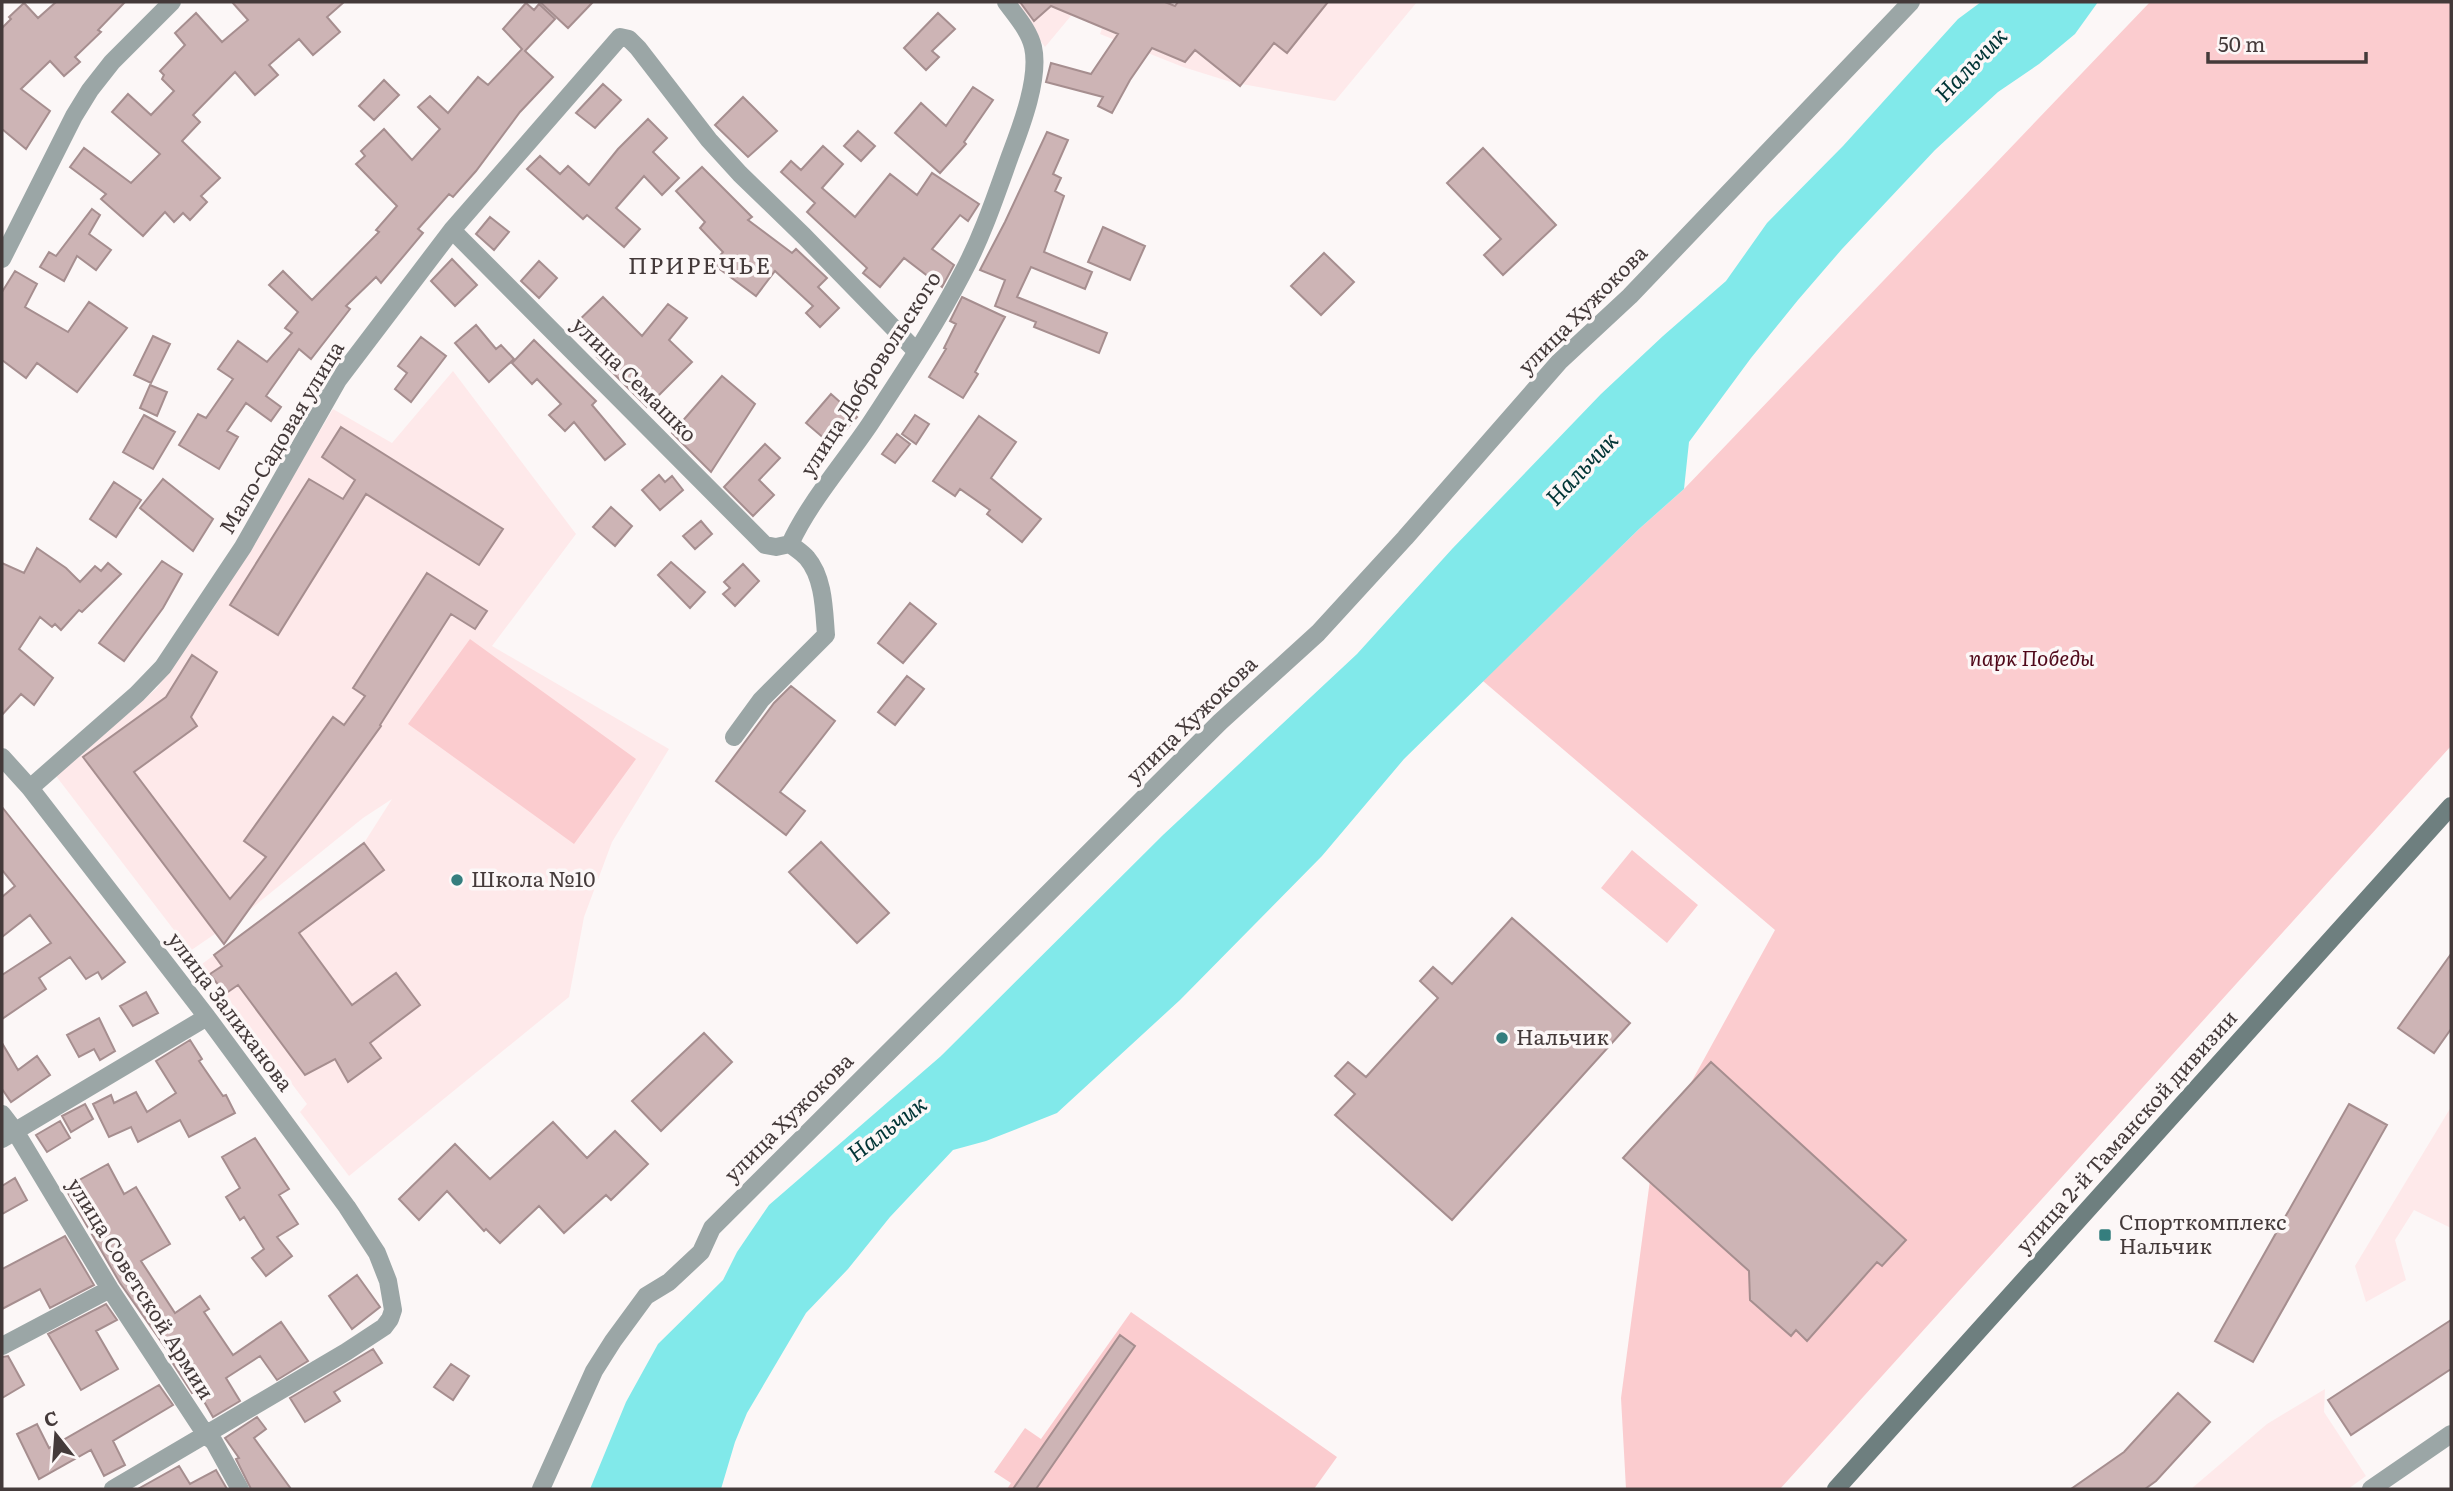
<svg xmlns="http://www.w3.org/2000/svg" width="2453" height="1491" viewBox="0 0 2453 1491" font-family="Literata,serif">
<rect width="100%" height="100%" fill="#fcf7f7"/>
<!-- built -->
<path fill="#fee9ea" d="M1012 2H1417L1335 101 1231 82 1183 67 1100 34 1107 14 1080 5 1045 47Z
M453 371 576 534 492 646 669 749 612 842 584 917 569 997 349 1176 300 1112 307 1104 202 964 364 843 392 799 363 818 247 912 190 951 56 776 157 688 215 606 333 409 392 443Z
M2451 1107V1228L2414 1210 2395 1240 2406 1280 2366 1302 2355 1266Z
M2325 1389 2324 1412 2366 1476 2348 1489H2191L2267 1424Z"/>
<!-- green -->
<path fill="#fbcccf" d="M2150 2H2451V746L1780 1489H1626L1621 1398 1654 1150 1775 930 1483 681 1639 529 1684 489Z
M470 639 636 759 574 844 408 724Z
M1632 850 1698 905 1667 943 1601 888Z
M1131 1312 1337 1457 1314 1489H1007L1011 1483 994 1472 1025 1428 1041 1439Z"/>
<!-- water -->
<path fill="#81e9ea" d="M1981 2H2098L2075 34 2039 64 1998 92 1935 150 1842 249 1798 300 1751 358 1689 442 1684 489 1639 529 1404 759 1322 856 1180 1000 1057 1113 986 1141 953 1150 890 1217 848 1269 806 1313 747 1413 735 1442 721 1489H590L626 1402 658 1344 723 1280 737 1252 769 1205 941 1056 1163 835 1357 654 1452 549 1601 394 1663 336 1726 281 1767 223 1843 146 1958 19Z"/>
<!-- building -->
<path fill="#cdb4b5" stroke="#a68e8f" stroke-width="2" d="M56 2H125L98 30 101 32 75 57 80 62 64 76 50 61 21 89 50 111 26 149 2 129V28L11 19 9 17 24 3 38 18Z
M232 2H344L327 17 340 32 313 55 299 39 269 65 278 75 255 95 235 72 193 115 200 122 182 141 220 178 201 196 207 202 190 220 183 213 174 222 165 212 143 236 101 199 106 194 70 167 84 148 131 183 160 154 112 112 128 94 151 115 174 91 162 79 164 75 160 71 185 45 175 33 196 13 222 42 248 20Z
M540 2H593L568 28Z
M1020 2H1165L1175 6 1178 2H1328L1287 53 1274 43 1240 86 1195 50 1185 62 1152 48 1130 80 1112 113 1098 106 1103 97 1046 82 1051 63 1091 74 1118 34 1051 6 1034 21Z
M526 3 534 10 539 4 555 19 525 51 553 77 520 112 476 171 453 197 449 194 418 229 423 233 381 283 376 277 346 306 350 309 311 359 299 349 266 396 281 407 271 421 246 403 227 431 238 437 219 469 179 445 198 414 206 418 233 379 218 369 238 341 267 362 292 333 285 328 298 312 269 285 283 271 312 300 379 232 376 230 397 206 356 164 365 156 361 151 384 129 412 160 440 129 418 107 430 96 448 113 478 77 488 85 522 49 503 29Z
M938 13 955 29 932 51 939 57 926 70 904 48Z
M384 80 399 95 374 120 359 106Z
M603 84 621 100 595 128 576 113Z
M973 87 993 100 964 142 966 144 940 173 895 133 921 103 946 126Z
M743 97 777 131 748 157 715 125Z
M648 119 667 138 653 152 679 178 662 195 644 176 616 208 640 229 624 247 587 215 583 219 527 169 540 156 560 174 568 166 589 185 618 149Z
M858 131 875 146 861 161 844 146Z
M1047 132 1068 140 1053 174 1061 178 1055 191 1064 196 1044 252 1092 272 1085 289 1031 267 1017 297 1107 333 1099 353 1034 327 1036 322 995 306 1005 280 980 270 1005 222Z
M823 146 843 164 822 188 855 217 890 174 917 195 932 173 979 204 968 221 960 215 932 249 954 265 942 287 904 258 880 287 863 273 867 268 807 212 815 203 781 172 791 161 801 170Z
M1483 148 1556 225 1503 275 1484 255 1501 239 1447 183Z
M702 167 752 217 748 220 792 253 796 249 827 278 818 287 839 308 820 327 806 313 813 306 775 271 756 296 713 264 723 252 700 228 705 222 676 191Z
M92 209 100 215 89 234 111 250 96 270 77 256 64 281 40 267 49 252 56 256Z
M490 217 509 232 494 250 476 234Z
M1103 227 1145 246 1130 280 1088 262Z
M1324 253 1354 282 1321 315 1291 286Z
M452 259 477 285 455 306 431 281Z
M539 261 557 278 539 298 521 281Z
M15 271 37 284 25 307 68 332 89 302 127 328 77 392 37 363 26 378 2 360V292Z
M603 297 642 336 668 304 687 318 669 340 692 362 647 407 597 357 599 355 572 327Z
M962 297 1005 317 975 372 978 374 963 398 929 377 946 349 944 348 956 324 950 321Z
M476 325 496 349 501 345 514 359 489 382 455 343Z
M153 336 170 344 151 383 134 375Z
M421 337 446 356 411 402 395 389 407 373 398 366Z
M534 340 596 401 592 405 625 444 605 460 574 422 565 431 549 415 561 404 537 379 532 384 512 363Z
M722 376 755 404 711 472 672 433Z
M150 385 167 392 157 416 140 408Z
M831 394 857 417 832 445 806 423Z
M144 415 175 432 153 469 123 452Z
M915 415 929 424 916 444 902 434Z
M979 416 1016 442 991 478 1041 519 1022 542 987 514 990 510 960 489 955 496 933 481Z
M341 427 503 529 479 565 366 494 278 635 230 605 309 479 343 499 355 480 322 457Z
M897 434 910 444 895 463 882 454Z
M765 444 780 458 759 480 774 495 753 516 724 487Z
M659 475 665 482 672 476 683 490 660 510 642 490Z
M163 479 213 519 193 551 140 508Z
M114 482 141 500 116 537 90 519Z
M611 507 632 526 615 546 593 527Z
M701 521 712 534 695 549 683 536Z
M37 548 66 568 80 582 95 566 101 571 108 563 121 574 82 612 79 610 61 630 55 624 52 627 40 617 19 649 53 678 34 705 21 694 2 715V563L24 573Z
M162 561 182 574 163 608 124 661 99 643Z
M671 562 705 592 690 608 658 575Z
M743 564 759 581 735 606 723 594 730 588 724 582Z
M427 573 487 611 475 629 451 614 380 725 381 726 224 944 83 757 166 697 192 655 217 672 191 717 197 726 134 772 230 899 266 857 244 841 333 717 344 725 365 696 353 688Z
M910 603 936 624 903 663 878 643Z
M907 676 924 689 895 725 878 712Z
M791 686 835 721 780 792 805 811 786 835 716 781 774 703Z
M2 807 125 962 102 979 98 972 86 979 70 957 39 978 46 989 2 1019V975L51 943 30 915 2 937V897L15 886 2 870Z
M821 842 889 913 857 943 789 872Z
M364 843 384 870 299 933 352 1005 396 973 420 1005 370 1043 381 1058 348 1082 335 1059 305 1075 238 985 225 994 210 974 222 966 214 955Z
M1512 918 1630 1023 1452 1220 1335 1115 1355 1094 1335 1076 1348 1062 1366 1077 1438 998 1420 981 1433 967 1452 984Z
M2451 954V1029L2434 1053 2398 1028Z
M146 992 158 1013 133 1026 120 1006Z
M99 1018 115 1051 100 1060 94 1049 79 1057 67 1035Z
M704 1033 732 1062 661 1131 632 1101Z
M190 1040 202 1059 199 1061 223 1096 226 1095 235 1113 189 1137 180 1120 138 1142 131 1127 109 1137 93 1104 111 1095 114 1103 136 1092 147 1112 176 1093 156 1061Z
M2 1043 18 1070 37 1056 50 1075 11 1102 2 1089Z
M1711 1062 1906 1240 1882 1266 1877 1262 1807 1341 1796 1330 1791 1336 1750 1300 1749 1271 1623 1158Z
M85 1104 93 1119 71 1132 62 1116Z
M2349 1104 2387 1125 2253 1362 2215 1341Z
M60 1121 70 1138 47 1152 36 1135Z
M553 1122 587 1158 615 1131 648 1164 611 1200 606 1195 564 1233 539 1206 500 1243 486 1229 484 1231 447 1191 419 1220 399 1199 455 1144 490 1179Z
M255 1138 289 1189 279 1195 298 1224 277 1237 292 1256 266 1276 252 1258 264 1249 244 1217 240 1220 226 1197 240 1188 222 1157Z
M108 1164 124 1194 136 1187 170 1244 141 1261 175 1313 200 1296 209 1309 204 1312 233 1355 281 1322 308 1361 277 1380 260 1356 226 1378 240 1401 213 1417 198 1391 192 1393 170 1359 172 1357 120 1283 65 1188Z
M15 1178 27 1200 2 1214V1186Z
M65 1236 94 1285 50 1308 40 1289 2 1309V1269Z
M357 1275 380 1307 352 1329 329 1296Z
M106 1304 117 1320 96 1331 118 1369 81 1390 48 1334Z
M2451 1320V1369L2351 1435 2328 1400Z
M1120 1335 1135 1346 1036 1489H1013Z
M373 1349 382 1363 334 1392 340 1401 305 1422 290 1398Z
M8 1356 24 1385 2 1398V1357Z
M451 1364 469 1376 453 1400 434 1387Z
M159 1385 173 1405 113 1441 125 1465 104 1476 91 1450 39 1479 17 1434 37 1424 49 1448Z
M2178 1393 2210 1422 2156 1481 2145 1489H2071L2124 1452Z
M257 1417 266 1429 254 1438 291 1489H251L236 1459 239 1458 225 1438Z
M179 1466 190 1484 216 1470 227 1489H138Z"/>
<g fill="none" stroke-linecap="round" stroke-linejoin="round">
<!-- minor -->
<path stroke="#9ba6a6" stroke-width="18" d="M452 230 765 545 776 547 790 544
M2 259 74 116 90 90 112 62 172 2
M734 737 761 700 826 635C824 610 824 578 807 558 803 553 795 548 790 544 810 501 843 464 870 424 902 375 935 326 962 274 982 237 996 195 1010 156 1021 127 1040 78 1033 47 1029 30 1016 16 1006 2
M2 757 30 788 207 1017 347 1207 377 1253 388 1281 393 1310 390 1319 384 1327 346 1352 113 1489
M30 788 137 694 163 667 243 547 338 380 452 230 620 37 629 39 638 48 709 140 740 174 804 236 917 352
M2 1114 15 1131 110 1289 206 1435 214 1442 240 1489
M2 1139 207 1017
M2 1346 110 1289
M541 1489 594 1371 613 1341 646 1296 669 1282 701 1252 712 1228 1220 722 1318 633 1405 538 1559 362 1630 296 1911 2
M2371 1489 2451 1434"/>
<!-- secondary -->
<path stroke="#6e7f7f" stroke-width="18" d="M1836 1489 2451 806"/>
</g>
<!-- markers -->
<g fill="#357e7e" stroke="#fcf7f7" stroke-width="2.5">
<circle cx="457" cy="880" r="7"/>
<circle cx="1502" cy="1038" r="7"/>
<rect x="2098" y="1228" width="14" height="14" rx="3.5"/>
</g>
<g text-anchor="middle" stroke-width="7" stroke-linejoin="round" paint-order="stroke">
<!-- street labels -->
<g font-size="21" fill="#443a3a" stroke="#fcf7f7">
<text transform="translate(1583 310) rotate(-45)" y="7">улица Хужокова</text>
<text transform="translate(871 374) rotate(-57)" y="7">улица Добровольского</text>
<text transform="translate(634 380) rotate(45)" y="7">улица Семашко</text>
<text transform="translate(282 438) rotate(-59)" y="7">Мало-Садовая улица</text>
<text transform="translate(1192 720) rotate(-44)" y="7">улица Хужокова</text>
<text transform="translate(230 1012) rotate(53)" y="7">улица Залиханова</text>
<text transform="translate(789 1118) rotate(-45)" y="7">улица Хужокова</text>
<text transform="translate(2127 1132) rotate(-48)" y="7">улица 2-й Таманской дивизии</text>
<text transform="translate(140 1289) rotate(58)" y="7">улица Советской Армии</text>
</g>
<!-- park labels -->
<g font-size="21" font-style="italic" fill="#4f0819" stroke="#fcf7f7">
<text x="2032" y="666">парк Победы</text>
</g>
<!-- poi labels -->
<g font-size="21" fill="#443a3a" stroke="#fcf7f7" text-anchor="start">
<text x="471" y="887">Школа №10</text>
<text x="1516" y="1045">Нальчик</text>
<text x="2119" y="1230">Спорткомплекс<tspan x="2119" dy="24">Нальчик</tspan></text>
</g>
<!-- water labels -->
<g font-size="23" font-style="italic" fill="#003435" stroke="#fcf7f7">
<text transform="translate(1971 65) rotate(-46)" y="8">Нальчик</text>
<text transform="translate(1582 469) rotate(-46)" y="8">Нальчик</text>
<text transform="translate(887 1129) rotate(-37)" y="8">Нальчик</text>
</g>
<!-- neighbourhood labels -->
<g font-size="23" letter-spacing="2" fill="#443a3a" stroke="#fcf7f7">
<text x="700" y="274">ПРИРЕЧЬЕ</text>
</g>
</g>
<!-- border -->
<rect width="2453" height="1491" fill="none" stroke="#443a3a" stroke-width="7"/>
<!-- north arrow -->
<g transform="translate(56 1435) rotate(343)" stroke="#fcf7f7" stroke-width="5" paint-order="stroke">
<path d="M0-5L12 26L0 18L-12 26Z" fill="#443a3a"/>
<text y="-10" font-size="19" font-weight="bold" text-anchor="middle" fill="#443a3a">С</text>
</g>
<!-- scale -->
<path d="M2208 52v10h158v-10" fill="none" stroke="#443a3a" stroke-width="3.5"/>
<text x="2218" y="52" font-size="21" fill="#443a3a" stroke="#fcf7f7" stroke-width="5" paint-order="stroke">50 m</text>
</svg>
